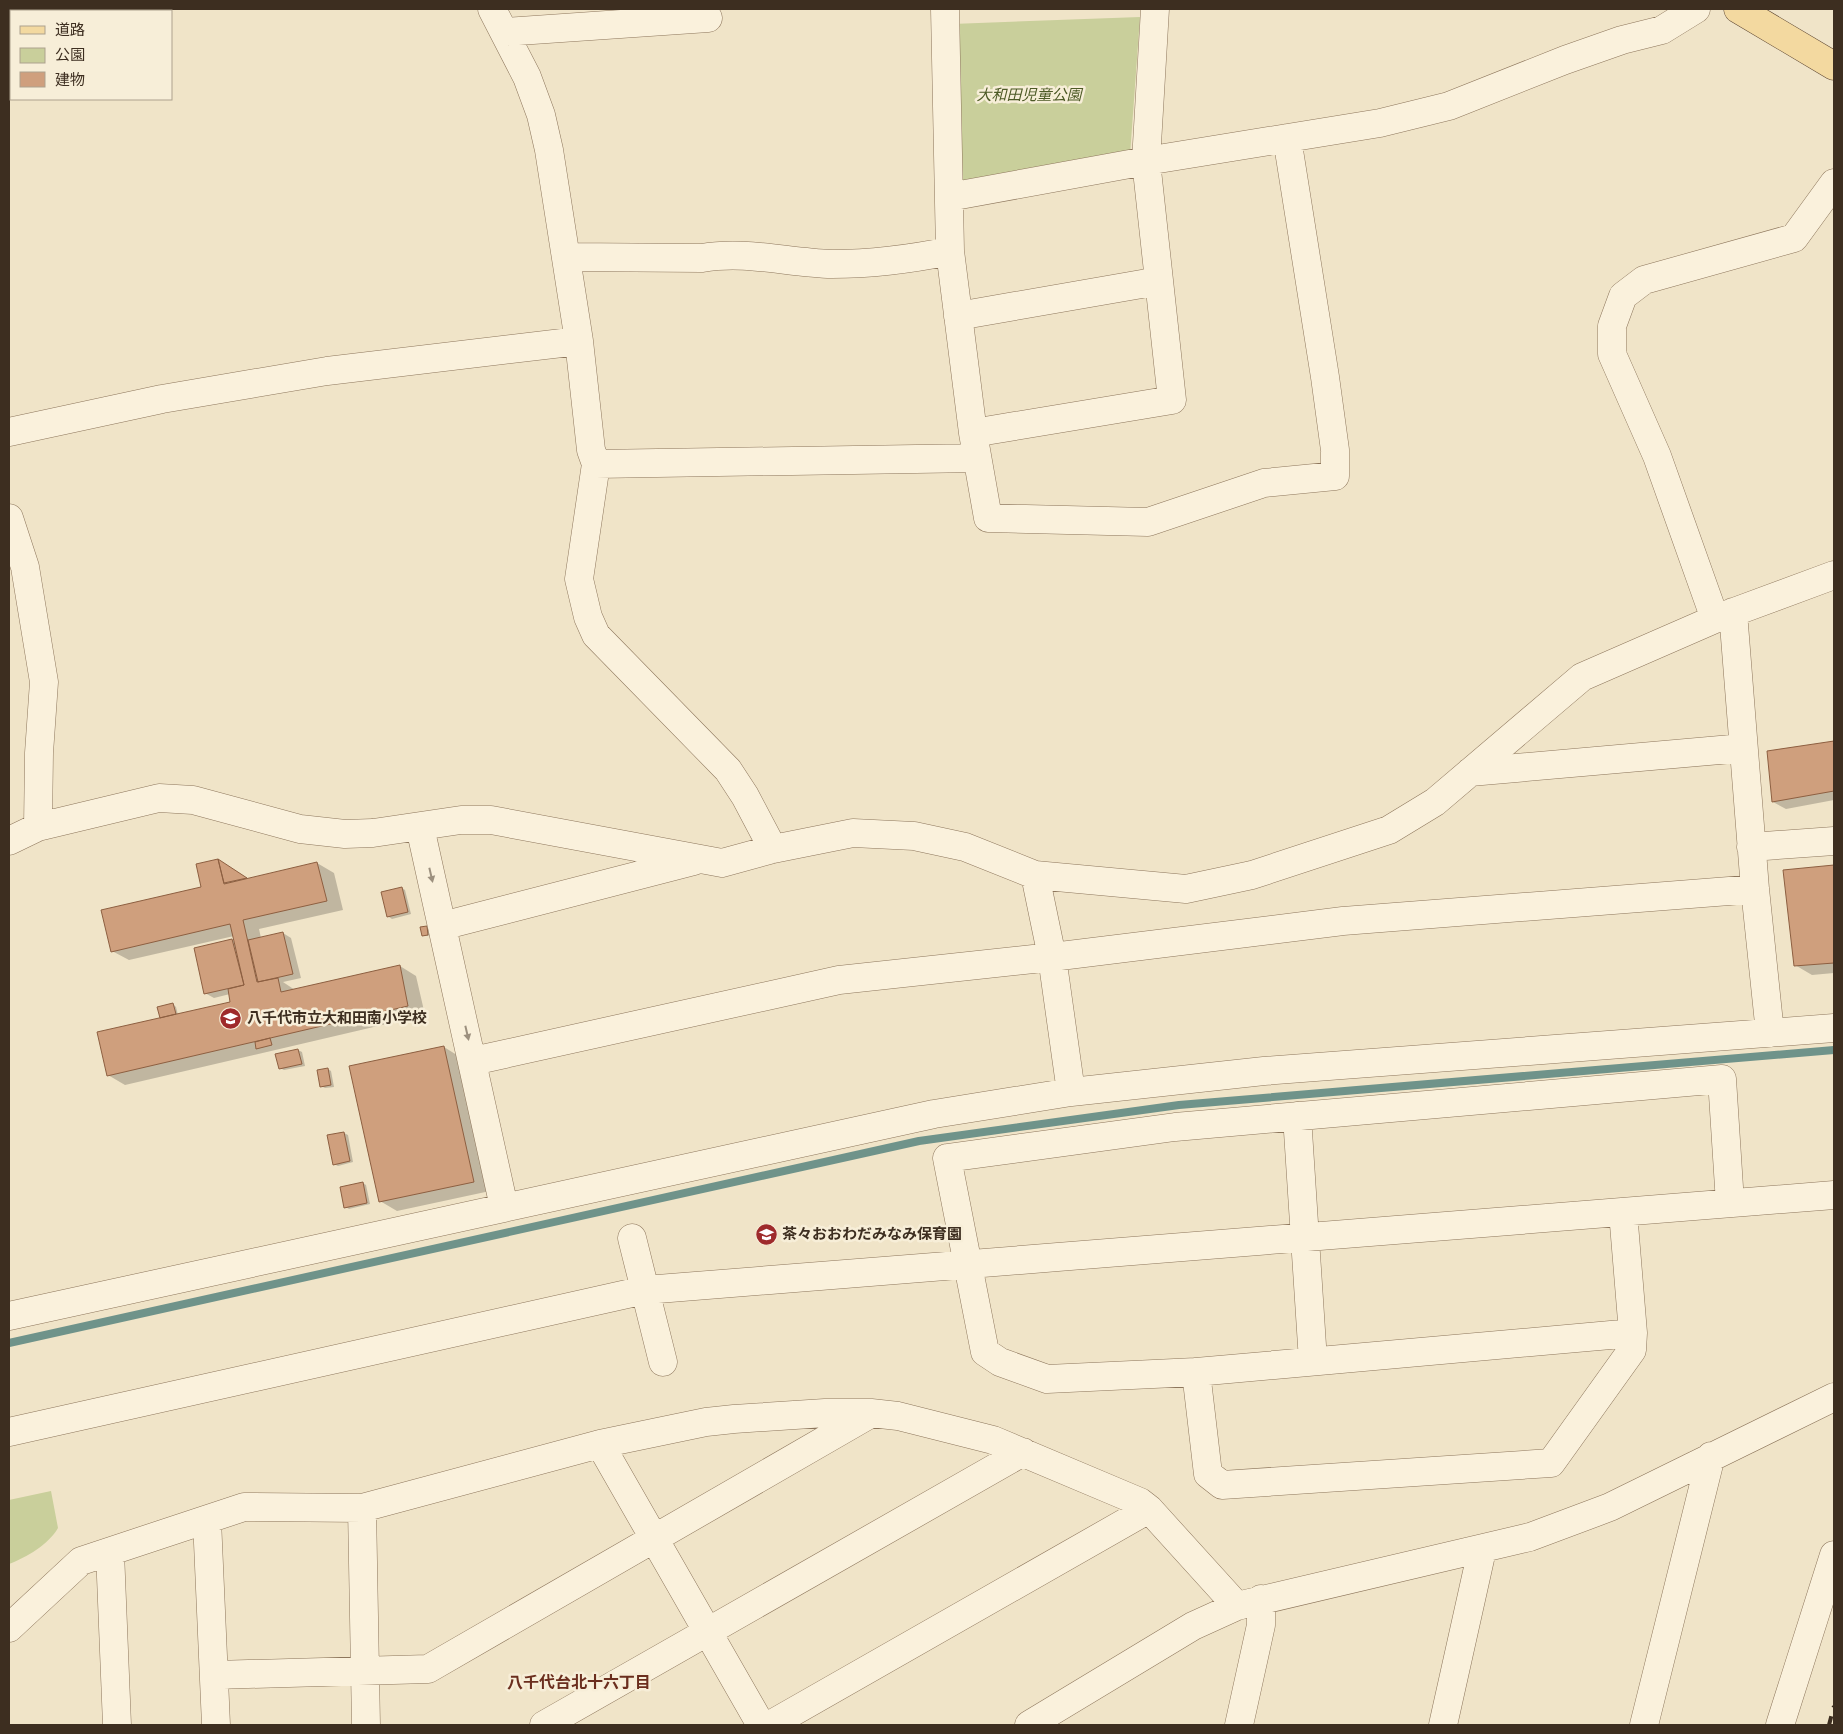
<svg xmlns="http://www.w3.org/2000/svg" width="1843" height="1734" viewBox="0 0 1843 1734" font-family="'Source Serif 4','Noto Sans JP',serif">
<rect width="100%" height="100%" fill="#f0e4c8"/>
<!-- green -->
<path fill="#c9cf9b" d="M1140 17 1130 155 958 181 952 24Z
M51 1491 58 1528C48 1545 27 1557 9 1564V1500Z"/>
<!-- shadow -->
<path fill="#0003" d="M1834 742V800L1786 809 1773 802 1768 752Z
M218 861 247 880 317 863 334 873 343 910 259 929 261 938 283 933 291 938 301 978 283 982 295 990 400 966 416 976 425 1015 125 1085 108 1075 162 1018 173 1004 176 1007 178 1015 231 1003 230 994 214 998 205 993 232 940 235 942 234 936 129 960 112 951 202 887Z
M1834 867V973L1812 975 1795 965 1784 872Z
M402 888 405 890 411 914 392 919 389 917Z
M427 927 430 929 431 936 423 935Z
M444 1047 460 1057 490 1191 397 1211 380 1201Z
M298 1050 302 1052 305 1066 284 1070 280 1068Z
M328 1069 331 1071 334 1087 325 1088 321 1086Z
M344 1133 348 1135 353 1162 338 1166 334 1164Z
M363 1183 366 1185 370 1204 349 1209 346 1207Z"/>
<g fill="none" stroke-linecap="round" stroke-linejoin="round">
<!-- stream -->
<path stroke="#6f938a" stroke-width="8" d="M9 1343 919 1141 1179 1105 1834 1050"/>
</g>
<!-- building -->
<path fill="#cf9f7d" stroke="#8d5f41" d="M1834 741V791L1772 802 1767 751Z
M218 859 224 884 317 862 327 901 243 920 257 982 278 978 281 992 400 965 408 1006 107 1076 97 1032 230 1002 228 989 244 985 230 924 111 952 101 910 201 887 196 864Z
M218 859 247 878 224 883Z
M1834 865V963L1794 966 1783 870Z
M402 887 408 912 387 917 381 892Z
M427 926 428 935 422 936 420 927Z
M283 932 293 974 258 982 248 940Z
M232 939 244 985 204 994 194 948Z
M173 1003 176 1014 160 1018 157 1007Z
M270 1038 272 1045 256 1049 255 1042Z
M444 1046 474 1182 379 1202 349 1066Z
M298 1049 302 1064 279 1069 275 1054Z
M328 1068 331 1085 320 1087 317 1070Z
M344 1132 350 1161 333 1165 327 1135Z
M363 1182 367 1203 344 1208 340 1187Z"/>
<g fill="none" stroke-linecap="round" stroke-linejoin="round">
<defs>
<path id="minor" d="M492 9 527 77 541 115 549 150 579 341 591 450 596 464 579 579 588 617 596 635 728 770 745 796 773 849
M945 9 950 251 973 433 988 518 1148 522 1264 483 1335 476V450L1325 377 1287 138
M504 32 708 18
M949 197 1146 161 1380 123 1449 106 1565 60 1622 40 1662 30 1696 9
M566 257 702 258C745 250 789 263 832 264 872 264 911 259 950 251
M958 316 1159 281
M9 432 162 399 327 371 579 341
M973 433 1172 400 1146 161 1155 9
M596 464 977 458
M9 518 25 567 44 682 39 753 38 827
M1733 612 1755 889 1770 1033
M1715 619 1657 456 1612 354V326L1623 296 1644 280 1794 238 1834 183
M1470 772 1743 748
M420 827 504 1207
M9 841 38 827 159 798 193 800 300 829 345 834 373 833 461 820H491L722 863 773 849 853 833 914 836 965 847 1035 875 1186 889 1252 875 1389 830 1435 802 1582 677 1715 619 1834 575
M1751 847 1834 841
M1035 875 1052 957 1071 1092
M442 926 694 861
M473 1061 839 980 1052 957 1343 921 1755 889
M1297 1116 1313 1361
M1623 1212 1633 1333 1196 1372 1047 1379 1000 1362 985 1352 947 1158 1175 1127 1722 1079 1730 1203
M632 1238 663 1362
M9 1316 934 1114 1071 1092 1264 1071 1834 1028
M1196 1372 1208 1474 1222 1485 1551 1463 1632 1350 1633 1333
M9 1432 645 1290 1834 1195
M600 1444 761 1725
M362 1508 366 1725
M207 1520 216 1725
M110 1552 117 1725
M9 1628 81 1561 244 1507 362 1508 600 1444 706 1422 734 1419 825 1413H871L898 1416 993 1440 1140 1502 1149 1509 1237 1606
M215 1675 428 1669 870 1414
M544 1725 1023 1452
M770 1725 1149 1509
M1029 1725 1193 1626 1237 1606 1530 1537 1610 1507 1834 1397
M1239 1725 1261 1625V1599
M1443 1725 1482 1550
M1644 1725 1711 1456
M1780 1725 1834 1555"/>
<path id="major" d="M1738 9 1834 66"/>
</defs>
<!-- minor casing -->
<use href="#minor" stroke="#8d765c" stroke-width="29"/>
<!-- major casing -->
<use href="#major" stroke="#5b4430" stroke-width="29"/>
<!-- minor -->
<use href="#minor" stroke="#faf1dc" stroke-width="28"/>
<!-- major -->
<use href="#major" stroke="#f3d9a0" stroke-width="28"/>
<!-- rail -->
<path stroke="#3d2e20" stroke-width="4" stroke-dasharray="9 9" stroke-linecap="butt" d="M1829 1725 1834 1706"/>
</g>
<!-- one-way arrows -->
<defs><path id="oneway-solid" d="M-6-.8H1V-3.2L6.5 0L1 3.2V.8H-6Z" transform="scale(1.25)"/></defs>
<g fill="#9c907e">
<use href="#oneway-solid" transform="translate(431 875) rotate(77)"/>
<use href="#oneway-solid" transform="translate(467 1033) rotate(77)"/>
</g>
<!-- icons -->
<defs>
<symbol id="school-disc" viewBox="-11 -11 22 22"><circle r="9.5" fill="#9e2a2b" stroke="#f7eed8"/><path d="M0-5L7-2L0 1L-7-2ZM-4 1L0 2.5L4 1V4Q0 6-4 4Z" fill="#fff"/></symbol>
</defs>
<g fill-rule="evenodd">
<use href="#school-disc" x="218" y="1006" width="25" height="25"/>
<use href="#school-disc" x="754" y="1222" width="25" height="25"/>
</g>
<g text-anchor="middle" stroke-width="5" stroke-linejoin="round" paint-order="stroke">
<!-- park labels -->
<g font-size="15" font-style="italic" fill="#4d5a26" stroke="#f7eed8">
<text x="1029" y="100">大和田児童公園</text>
</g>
<!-- poi labels -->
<g font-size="15" font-weight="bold" fill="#3d2e20" stroke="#f7eed8" text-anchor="start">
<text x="247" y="1023">八千代市立大和田南小学校</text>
<text x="782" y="1239">茶々おおわだみなみ保育園</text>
</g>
<!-- neighbourhood labels -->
<g font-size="16" font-weight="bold" fill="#6b2e1e" stroke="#f7eed8">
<text x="579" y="1688">八千代台北十六丁目</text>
</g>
</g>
<!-- border -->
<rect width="1843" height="1734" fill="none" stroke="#3d2e20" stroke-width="20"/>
<!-- legend -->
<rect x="10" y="10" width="162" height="90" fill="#f7eed8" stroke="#ada18e"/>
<rect x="20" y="26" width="25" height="8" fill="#f3d9a0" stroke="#ada18e"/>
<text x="55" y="35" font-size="15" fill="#3d2e20">道路</text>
<rect x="20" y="48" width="25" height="15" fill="#c9cf9b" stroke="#ada18e"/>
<text x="55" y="60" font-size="15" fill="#3d2e20">公園</text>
<rect x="20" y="72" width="25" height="15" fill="#cf9f7d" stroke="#ada18e"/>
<text x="55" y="85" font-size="15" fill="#3d2e20">建物</text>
</svg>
